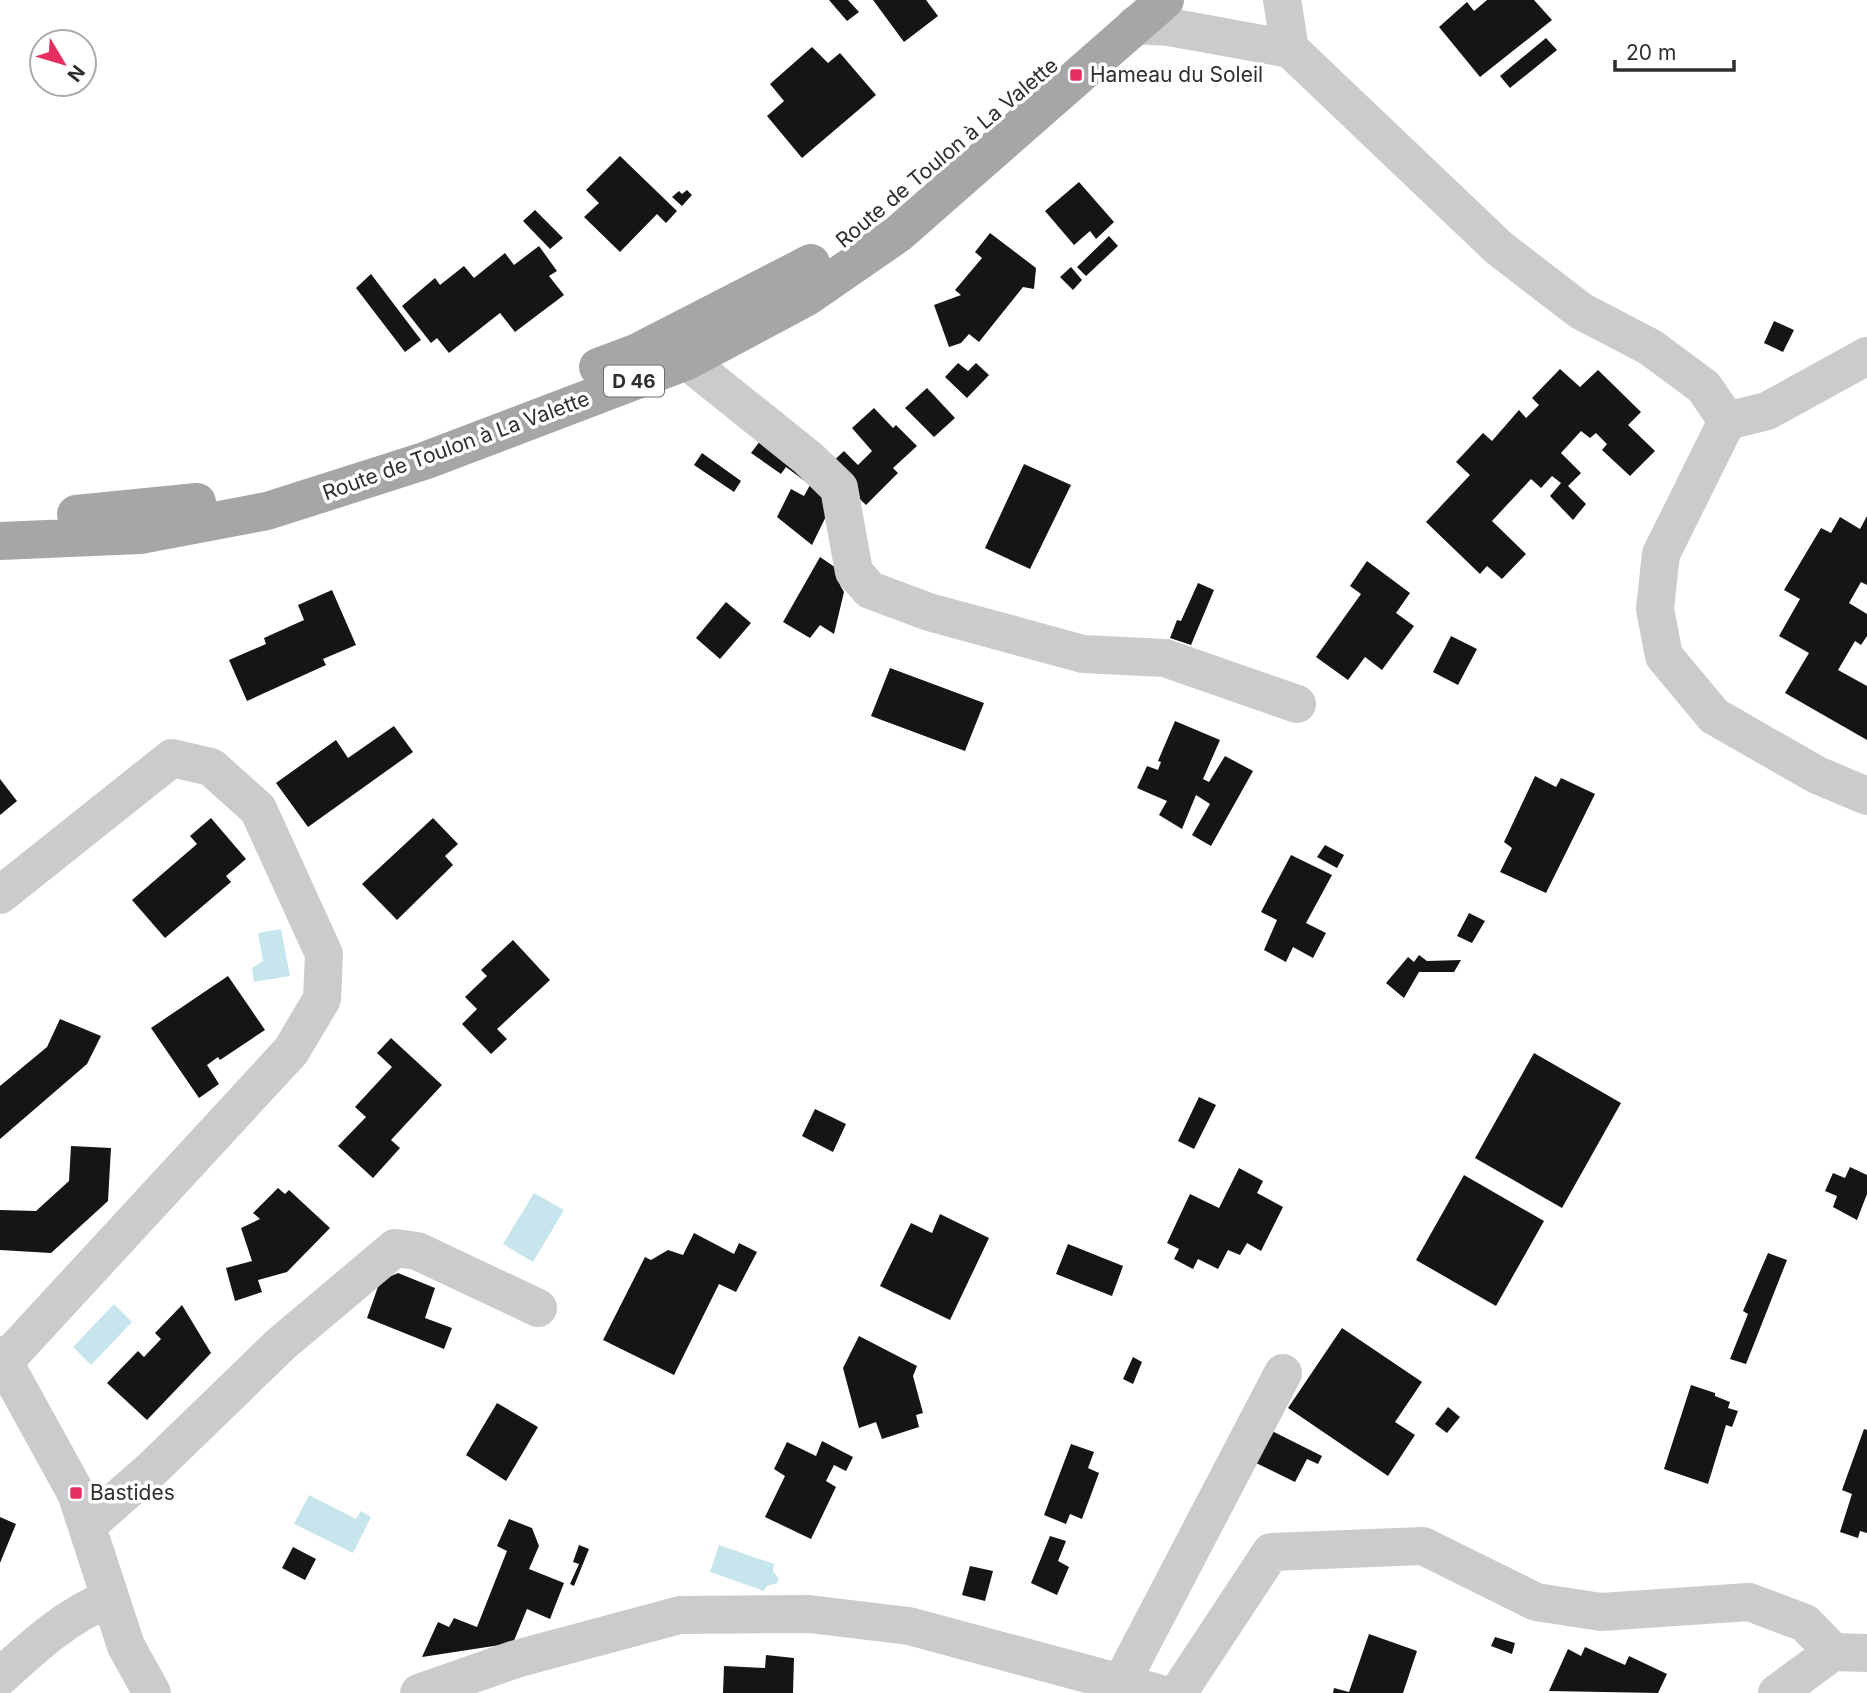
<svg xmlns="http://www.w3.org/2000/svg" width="1867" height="1693" viewBox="0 0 1867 1693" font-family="Inter,sans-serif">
<rect width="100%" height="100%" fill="#fff"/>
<!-- water -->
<path fill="#c7e5ec" d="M281 929 290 976 254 982 252 968 263 961 258 933Z
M534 1193 564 1210 533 1262 503 1244Z
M114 1304 132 1322 91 1365 73 1347Z
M309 1495 356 1519 361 1511 371 1517 353 1553 294 1524Z
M719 1545 774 1564 773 1571 779 1579 777 1583 767 1586 764 1591 710 1572Z"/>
<!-- building -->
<path fill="#151515" d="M829 0H848L859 12 847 21Z
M873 0H926L938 16 904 42Z
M1487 0H1534L1552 20 1480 77 1439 27 1467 2 1474 11Z
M1546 38 1557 50 1510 88 1500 76Z
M812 47 828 63 840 53 876 95 802 158 767 116 784 101 770 84Z
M620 156 677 211 666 223 657 214 620 252 584 217 599 203 586 190Z
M1079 182 1114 222 1096 239 1090 231 1074 245 1045 211Z
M687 190 692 195 682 206 672 197 679 191 682 194Z
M535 210 563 238 550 249 523 221Z
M990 233 1036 268 1034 289 1023 287 979 342 969 334 961 343 949 347 934 305 961 295 955 290 982 258 975 252Z
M1109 236 1118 246 1086 276 1077 267Z
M539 246 557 271 549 276 564 295 515 332 500 313 449 353 437 338 431 343 402 306 435 278 440 285 464 266 474 278 505 253 514 265Z
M1071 267 1082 280 1073 290 1060 277Z
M371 274 421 340 405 352 356 288Z
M1774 321 1794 330 1783 352 1764 343Z
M958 363 968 371 976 363 989 375 967 398 945 377Z
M1560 369 1580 387 1598 370 1641 412 1628 425 1655 451 1630 476 1602 450 1607 444 1596 433 1590 438 1581 431 1561 453 1581 473 1568 486 1586 504 1573 520 1550 496 1561 483 1552 476 1541 488 1531 479 1492 521 1526 554 1502 579 1487 566 1480 574 1426 522 1470 475 1456 462 1483 433 1492 441 1519 410 1526 418 1539 405 1532 398Z
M927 388 955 418 934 437 905 408Z
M874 408 893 428 896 425 917 446 893 468 898 473 866 505 827 467 844 451 858 465 872 451 852 428Z
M763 437 834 500 812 545 777 517 791 489 804 496 810 485 786 467 781 474 751 453Z
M702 453 741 481 734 492 694 465Z
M1024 464 1071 485 1030 569 985 548Z
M1867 516V585L1861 582 1849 603 1867 614V636L1861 645 1855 641 1838 670 1867 686V740L1785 693 1809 653 1779 636 1800 599 1784 590 1821 528 1831 533 1840 517 1860 529Z
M820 557 848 576 840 585 844 592 834 634 820 625 810 638 783 622Z
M1367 561 1410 593 1396 613 1414 626 1382 670 1365 657 1348 680 1316 657 1361 594 1350 586Z
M1198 583 1214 590 1191 645 1170 638 1177 620 1181 621Z
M332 590 356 645 323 659 326 665 247 701 229 660 266 644 264 638 304 620 298 605Z
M726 602 751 623 720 659 696 638Z
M1451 636 1477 649 1458 685 1433 672Z
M890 668 984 703 965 751 871 716Z
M1175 721 1220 740 1203 779 1209 782 1225 756 1253 771 1211 846 1192 835 1210 804 1196 795 1182 829 1159 815 1167 801 1137 788 1147 766 1158 770 1161 762 1158 761Z
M394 726 413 752 308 827 276 783 336 740 348 758Z
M1535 776 1556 787 1561 778 1595 794 1546 893 1500 872 1512 848 1504 842Z
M0 779 17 801 0 815Z
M211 818 246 859 226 876 231 882 165 938 132 900 197 844 190 836Z
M433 818 458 844 445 856 453 865 397 920 362 884Z
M1325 845 1344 855 1337 868 1317 857Z
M1291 855 1332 875 1306 923 1326 933 1313 958 1293 947 1286 962 1264 950 1277 920 1261 912Z
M1469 913 1485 921 1472 943 1457 936Z
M513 940 550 980 497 1029 507 1039 491 1054 462 1024 477 1009 465 997 487 976 481 970Z
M1419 955 1427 961 1461 960 1454 972H1419L1404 998 1386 983 1408 957 1414 962Z
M228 976 265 1030 220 1060 218 1057 207 1065 219 1084 199 1098 151 1028Z
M60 1019 101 1036 87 1064 0 1139V1086L47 1047Z
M391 1038 442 1085 391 1140 400 1148 373 1178 338 1146 366 1117 355 1107 392 1067 377 1053Z
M1534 1053 1621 1103 1562 1208 1475 1158Z
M1199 1097 1216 1105 1194 1149 1178 1141Z
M815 1109 846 1124 833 1152 802 1136Z
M71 1146 111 1148 108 1201 51 1253 0 1250V1210L36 1211 69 1181Z
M1850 1167 1867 1175V1194L1857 1220 1833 1207 1837 1196 1825 1191 1833 1173 1845 1178Z
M1239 1168 1263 1181 1257 1193 1283 1207 1261 1251 1247 1243 1240 1255 1228 1250 1218 1269 1198 1259 1193 1269 1174 1259 1179 1249 1167 1243 1190 1194 1219 1208Z
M1464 1175 1544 1221 1496 1306 1416 1260Z
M278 1188 285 1194 289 1190 330 1228 287 1272 258 1280 262 1292 235 1301 226 1268 252 1261 241 1228 260 1219 253 1213Z
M940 1214 989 1238 950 1320 880 1286 911 1223 932 1233Z
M694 1233 734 1254 739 1243 757 1252 736 1292 719 1284 674 1375 603 1340 645 1257 651 1260 668 1250 683 1255Z
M1068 1244 1123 1266 1112 1296 1056 1274Z
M1768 1253 1787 1260 1746 1364 1730 1359 1748 1314 1743 1311Z
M398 1273 435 1288 425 1318 452 1328 444 1349 367 1318 380 1281Z
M182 1305 211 1353 147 1420 107 1383 138 1351 144 1357 161 1339 155 1333Z
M1342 1328 1422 1382 1395 1422 1415 1435 1388 1476 1288 1408Z
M859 1336 917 1366 913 1376 923 1413 916 1415 919 1427 882 1439 876 1422 859 1428 843 1368Z
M1133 1357 1142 1362 1133 1384 1123 1379Z
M1691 1385 1715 1393V1396L1730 1402 1728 1408 1738 1411 1732 1427 1726 1425 1708 1484 1664 1469Z
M497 1403 538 1427 506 1481 466 1455Z
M1448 1407 1460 1417 1447 1433 1435 1424Z
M1864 1429 1867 1430V1533L1860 1531 1858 1538 1840 1532 1852 1494 1842 1490Z
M1270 1430 1322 1456 1318 1464 1307 1459 1295 1482 1254 1462Z
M822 1441 853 1457 846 1471 834 1465 826 1481 836 1487 811 1539 765 1517 785 1476 774 1469 787 1442 816 1456Z
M1071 1444 1094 1452 1088 1468 1099 1473 1082 1519 1070 1514 1066 1524 1044 1515Z
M0 1517 16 1524 0 1563Z
M509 1519 532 1528 539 1546 529 1569 564 1583 550 1619 527 1609 513 1643 422 1657 438 1622 449 1627 454 1618 477 1627 507 1551 497 1546Z
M1050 1536 1066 1541 1058 1561 1069 1567 1057 1595 1031 1583Z
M579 1545 589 1549 574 1586 570 1584 579 1564 573 1562Z
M293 1547 316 1559 305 1580 282 1568Z
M970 1566 993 1571 985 1601 962 1595Z
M1369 1634 1417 1651 1403 1693H1333L1334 1688 1349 1692Z
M1495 1637 1515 1643 1512 1654 1491 1646Z
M1585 1647 1625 1665 1629 1656 1667 1674 1658 1693 1549 1691 1568 1649 1581 1656Z
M766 1655 794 1658 793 1693H723L724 1666 765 1668Z"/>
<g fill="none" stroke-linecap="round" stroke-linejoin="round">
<!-- minor -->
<path stroke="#cbcbcb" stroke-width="38" d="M1282 0 1290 49
M1135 25 1169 27 1290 49
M1290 49 1499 248 1581 311 1650 347 1704 387 1727 421
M687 361 808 458 839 488 854 572 870 590 929 612 1083 654 1165 658 1297 704
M1727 421 1661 554 1655 609 1664 656 1714 716 1817 775 1867 796
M1727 421 1767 411 1867 356
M0 895 172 758 211 767 258 809 324 954 322 999 291 1051 4 1362
M0 1355 76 1493 126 1646 152 1693
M88 1525 153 1468 281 1344 395 1248 417 1251 538 1308
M0 1677C33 1647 67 1615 109 1599
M1121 1683 1283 1373
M419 1693 516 1659 680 1615 809 1614 909 1626 1158 1693
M1178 1693 1271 1552 1423 1546 1536 1602 1601 1612 1749 1602 1805 1623 1833 1652
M1777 1693 1833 1652 1867 1653"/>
<!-- major -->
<path stroke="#a6a6a6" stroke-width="38" d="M598 367 638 352 811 263
M76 514 197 502
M0 541 140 535 267 511 424 461 687 361 807 297 898 234 1165 0"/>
</g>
<!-- markers -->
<g fill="#e62e60" stroke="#fff" stroke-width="2.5">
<rect x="1069" y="68" width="14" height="14" rx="3.5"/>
<rect x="69" y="1486" width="14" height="14" rx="3.5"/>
</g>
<g text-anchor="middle" stroke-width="7" stroke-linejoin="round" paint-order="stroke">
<!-- shield labels -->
<rect fill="#fff" stroke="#6d6d6d" stroke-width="2" x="604" y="365.5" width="60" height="31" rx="5"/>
<g font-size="19" font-weight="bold" fill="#2e2e2e">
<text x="634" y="388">D 46</text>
</g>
<!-- poi labels -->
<g font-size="21" fill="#2e2e2e" stroke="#fff" text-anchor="start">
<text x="1090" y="82">Hameau du Soleil</text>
<text x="90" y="1500">Bastides</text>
</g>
<!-- street labels -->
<g font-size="21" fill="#2e2e2e" stroke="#fff">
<text transform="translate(947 153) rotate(-40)" y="7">Route de Toulon à La Valette</text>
<text transform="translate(456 446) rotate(-20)" y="7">Route de Toulon à La Valette</text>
</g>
</g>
<!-- north arrow -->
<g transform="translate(63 63) rotate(128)"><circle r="33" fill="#ffffff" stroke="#ababab" stroke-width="2"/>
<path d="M0-5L12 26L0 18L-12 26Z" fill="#e62e60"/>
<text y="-10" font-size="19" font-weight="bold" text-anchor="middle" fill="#2e2e2e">N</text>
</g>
<!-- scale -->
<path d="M1615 60v10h119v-10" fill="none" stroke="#2e2e2e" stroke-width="3.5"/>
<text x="1626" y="60" font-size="21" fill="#2e2e2e" stroke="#ffffff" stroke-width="5" paint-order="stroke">20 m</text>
</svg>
